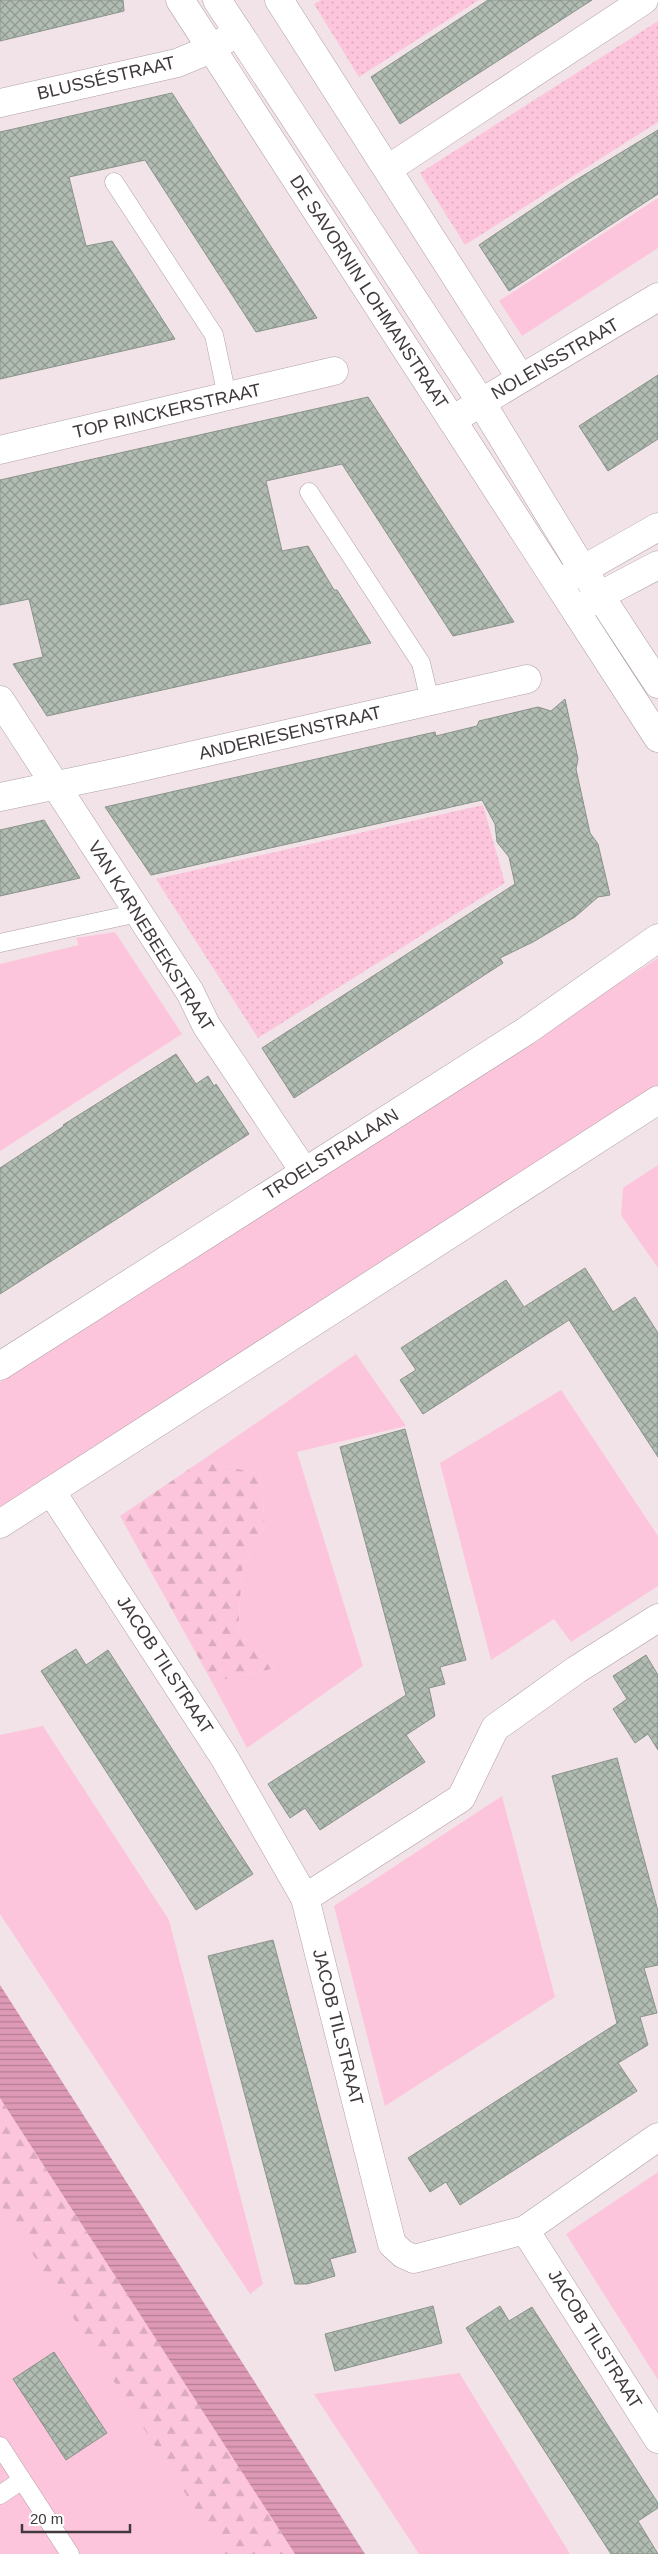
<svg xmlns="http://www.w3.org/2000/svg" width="658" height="2554" viewBox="0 0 658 2554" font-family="Helvetica,sans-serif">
<defs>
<pattern id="forest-firs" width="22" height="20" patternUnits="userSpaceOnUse" patternTransform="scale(1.25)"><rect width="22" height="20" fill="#fdc5db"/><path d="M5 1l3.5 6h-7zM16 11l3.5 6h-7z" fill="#daaabd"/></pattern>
<pattern id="park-dots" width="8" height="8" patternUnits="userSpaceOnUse" patternTransform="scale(1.25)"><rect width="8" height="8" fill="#fdc5db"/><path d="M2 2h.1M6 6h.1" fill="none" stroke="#daaabd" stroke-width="1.8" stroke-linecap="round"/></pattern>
<pattern id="water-rules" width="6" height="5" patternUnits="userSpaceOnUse" patternTransform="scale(1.25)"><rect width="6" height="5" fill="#dd99b5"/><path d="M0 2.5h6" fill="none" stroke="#b57e94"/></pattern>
<pattern id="building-cross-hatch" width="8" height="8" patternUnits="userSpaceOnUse" patternTransform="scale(1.25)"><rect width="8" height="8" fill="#b1bcb2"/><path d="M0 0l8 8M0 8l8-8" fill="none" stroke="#919a92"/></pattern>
</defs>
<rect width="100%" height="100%" fill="#f2e3e8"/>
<!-- grass -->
<path fill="#fdc5db" d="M658 198V248L522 336 499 301Z
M115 932 182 1034 0 1151V964L79 945 76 938Z
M658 958V1089L0 1513V1382Z
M658 1165V1268L621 1215 623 1188Z
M356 1354 406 1426 297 1452 363 1666 247 1748 212 1682 276 1668 238 1634 242 1570 265 1526 260 1474 201 1461Z
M561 1390 658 1536V1586L571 1642 554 1619 491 1660 440 1463Z
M43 1726 169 1920 263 2284 250 2294 0 1914V1735Z
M502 1796 555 1997 385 2106 334 1906Z
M0 2130 275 2554H0Z
M658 2172V2380L566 2234Z
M460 2373V2374L570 2554H419L314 2394Z"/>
<!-- forest -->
<path fill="url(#forest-firs)" d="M201 1461 260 1474 265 1526 242 1570 238 1633 276 1668 212 1682 120 1516Z
M0 2098 295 2554H224L0 2203Z"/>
<!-- park -->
<path fill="url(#park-dots)" d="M321 0H479L359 77 314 4Z
M658 21V122L465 245 420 173Z
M483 805 505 883 258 1038 156 879Z"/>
<!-- water -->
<path fill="url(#water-rules)" d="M0 1985 365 2554H295L0 2098Z"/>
<!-- building -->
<path fill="url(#building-cross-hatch)" stroke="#8a948b" d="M0 0H123L124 11 0 41Z
M488 0H592L400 124 371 77Z
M172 93 317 318 256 332 145 160 69 177 86 246 112 241 175 339 0 379V132Z
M658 130V194L509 291 479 245 571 183Z
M658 375V439L608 471 579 426Z
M368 397 514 622 453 636 342 464 266 481 282 551 308 546 334 590H337L371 643 47 716 13 664 43 657 29 599 0 605V480Z
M565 699 578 759 576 769 590 833 598 844 610 895 598 897 575 917 533 942 500 958 503 963 294 1098 262 1048 515 884 509 857 497 842 495 824 482 800 151 875 105 807 435 732 436 736 477 726 479 721 538 707 551 711Z
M44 820 80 878 0 896V830Z
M176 1054 196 1084 208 1076 214 1086 216 1084 249 1134 0 1294V1168L64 1126 63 1125Z
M585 1268 613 1312 635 1297 658 1333V1457L569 1320 423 1414 400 1380 416 1370 401 1348 506 1280 524 1307Z
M405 1429 466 1660 440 1667 445 1684 429 1688 435 1716 406 1735 425 1762 320 1830 305 1808 290 1818 268 1784 406 1695 340 1447Z
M76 1649 86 1665 108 1650 253 1874 196 1910 41 1671Z
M646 1655 658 1675V1750L648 1734 635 1743 613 1709 627 1699 613 1676Z
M617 1758 658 1911V1965L644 1968 657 2013 640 2017 648 2045 618 2063 637 2091 460 2205 446 2182 430 2192 408 2158 619 2022 617 2023 552 1776Z
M273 1940 356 2252 330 2259 335 2276 307 2284H295L208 1956Z
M433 2306 442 2343 335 2371 325 2334Z
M500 2306 509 2321 532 2307 645 2483 658 2503V2508L638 2521 658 2554H611L481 2352 466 2328Z
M54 2352 107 2433 66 2460 13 2379Z"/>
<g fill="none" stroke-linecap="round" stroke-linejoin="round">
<defs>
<path id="lane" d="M114 182 214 335 227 396
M309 492 421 663 430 701
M0 943 138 913
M0 2446 70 2554
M0 2495 22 2480"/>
<path id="street" d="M279 0 520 377
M0 103 177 63 211 49 238 32
M388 169 644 0
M452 420 658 297
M0 450 334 371
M561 582 658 527
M576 611 601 595 658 565
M0 700 190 992 206 1025 304 1171
M0 797 124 771 527 679
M51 1491 224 1757 305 1898 392 2244 403 2254 414 2259 525 2230 658 2439
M305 1898 461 1798 495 1728 576 1670 658 1618
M525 2230 658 2137"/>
<path id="secondary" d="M180 0 658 738
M217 0 481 402 583 570 658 684
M0 1366 526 1031 658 938
M0 1524 658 1100"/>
</defs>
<!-- lane casing -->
<use href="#lane" stroke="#afa0a6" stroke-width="19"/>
<!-- street casing -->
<use href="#street" stroke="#afa0a6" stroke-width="29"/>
<!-- secondary casing -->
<use href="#secondary" stroke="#afa0a6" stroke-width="29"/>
<!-- lane -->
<use href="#lane" stroke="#fff" stroke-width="18"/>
<!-- street -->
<use href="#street" stroke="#fff" stroke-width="28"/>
<!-- secondary -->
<use href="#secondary" stroke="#fff" stroke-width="28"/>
</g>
<g text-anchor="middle" stroke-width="4.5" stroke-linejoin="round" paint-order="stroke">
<!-- street labels -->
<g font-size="18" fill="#403a3c" stroke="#fff">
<text transform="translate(106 78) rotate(-13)" y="6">BLUSSÉSTRAAT</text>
<text transform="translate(369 292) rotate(57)" y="6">DE SAVORNIN LOHMANSTRAAT</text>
<text transform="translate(555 359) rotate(-30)" y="6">NOLENSSTRAAT</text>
<text transform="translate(167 411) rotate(-13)" y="6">TOP RINCKERSTRAAT</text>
<text transform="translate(290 733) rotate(-13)" y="6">ANDERIESENSTRAAT</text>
<text transform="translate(151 936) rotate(58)" y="6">VAN KARNEBEEKSTRAAT</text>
<text transform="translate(331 1154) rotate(-32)" y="6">TROELSTRALAAN</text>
<text transform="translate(165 1665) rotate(57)" y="6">JACOB TILSTRAAT</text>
<text transform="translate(338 2027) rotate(76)" y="6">JACOB TILSTRAAT</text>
<text transform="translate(595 2339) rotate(58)" y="6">JACOB TILSTRAAT</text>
</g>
</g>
<!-- scale -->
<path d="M22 2524v8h108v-8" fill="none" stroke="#403a3c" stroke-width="2.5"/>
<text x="30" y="2524" font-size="15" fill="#403a3c" stroke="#ffffff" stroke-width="4" paint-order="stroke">20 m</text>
</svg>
